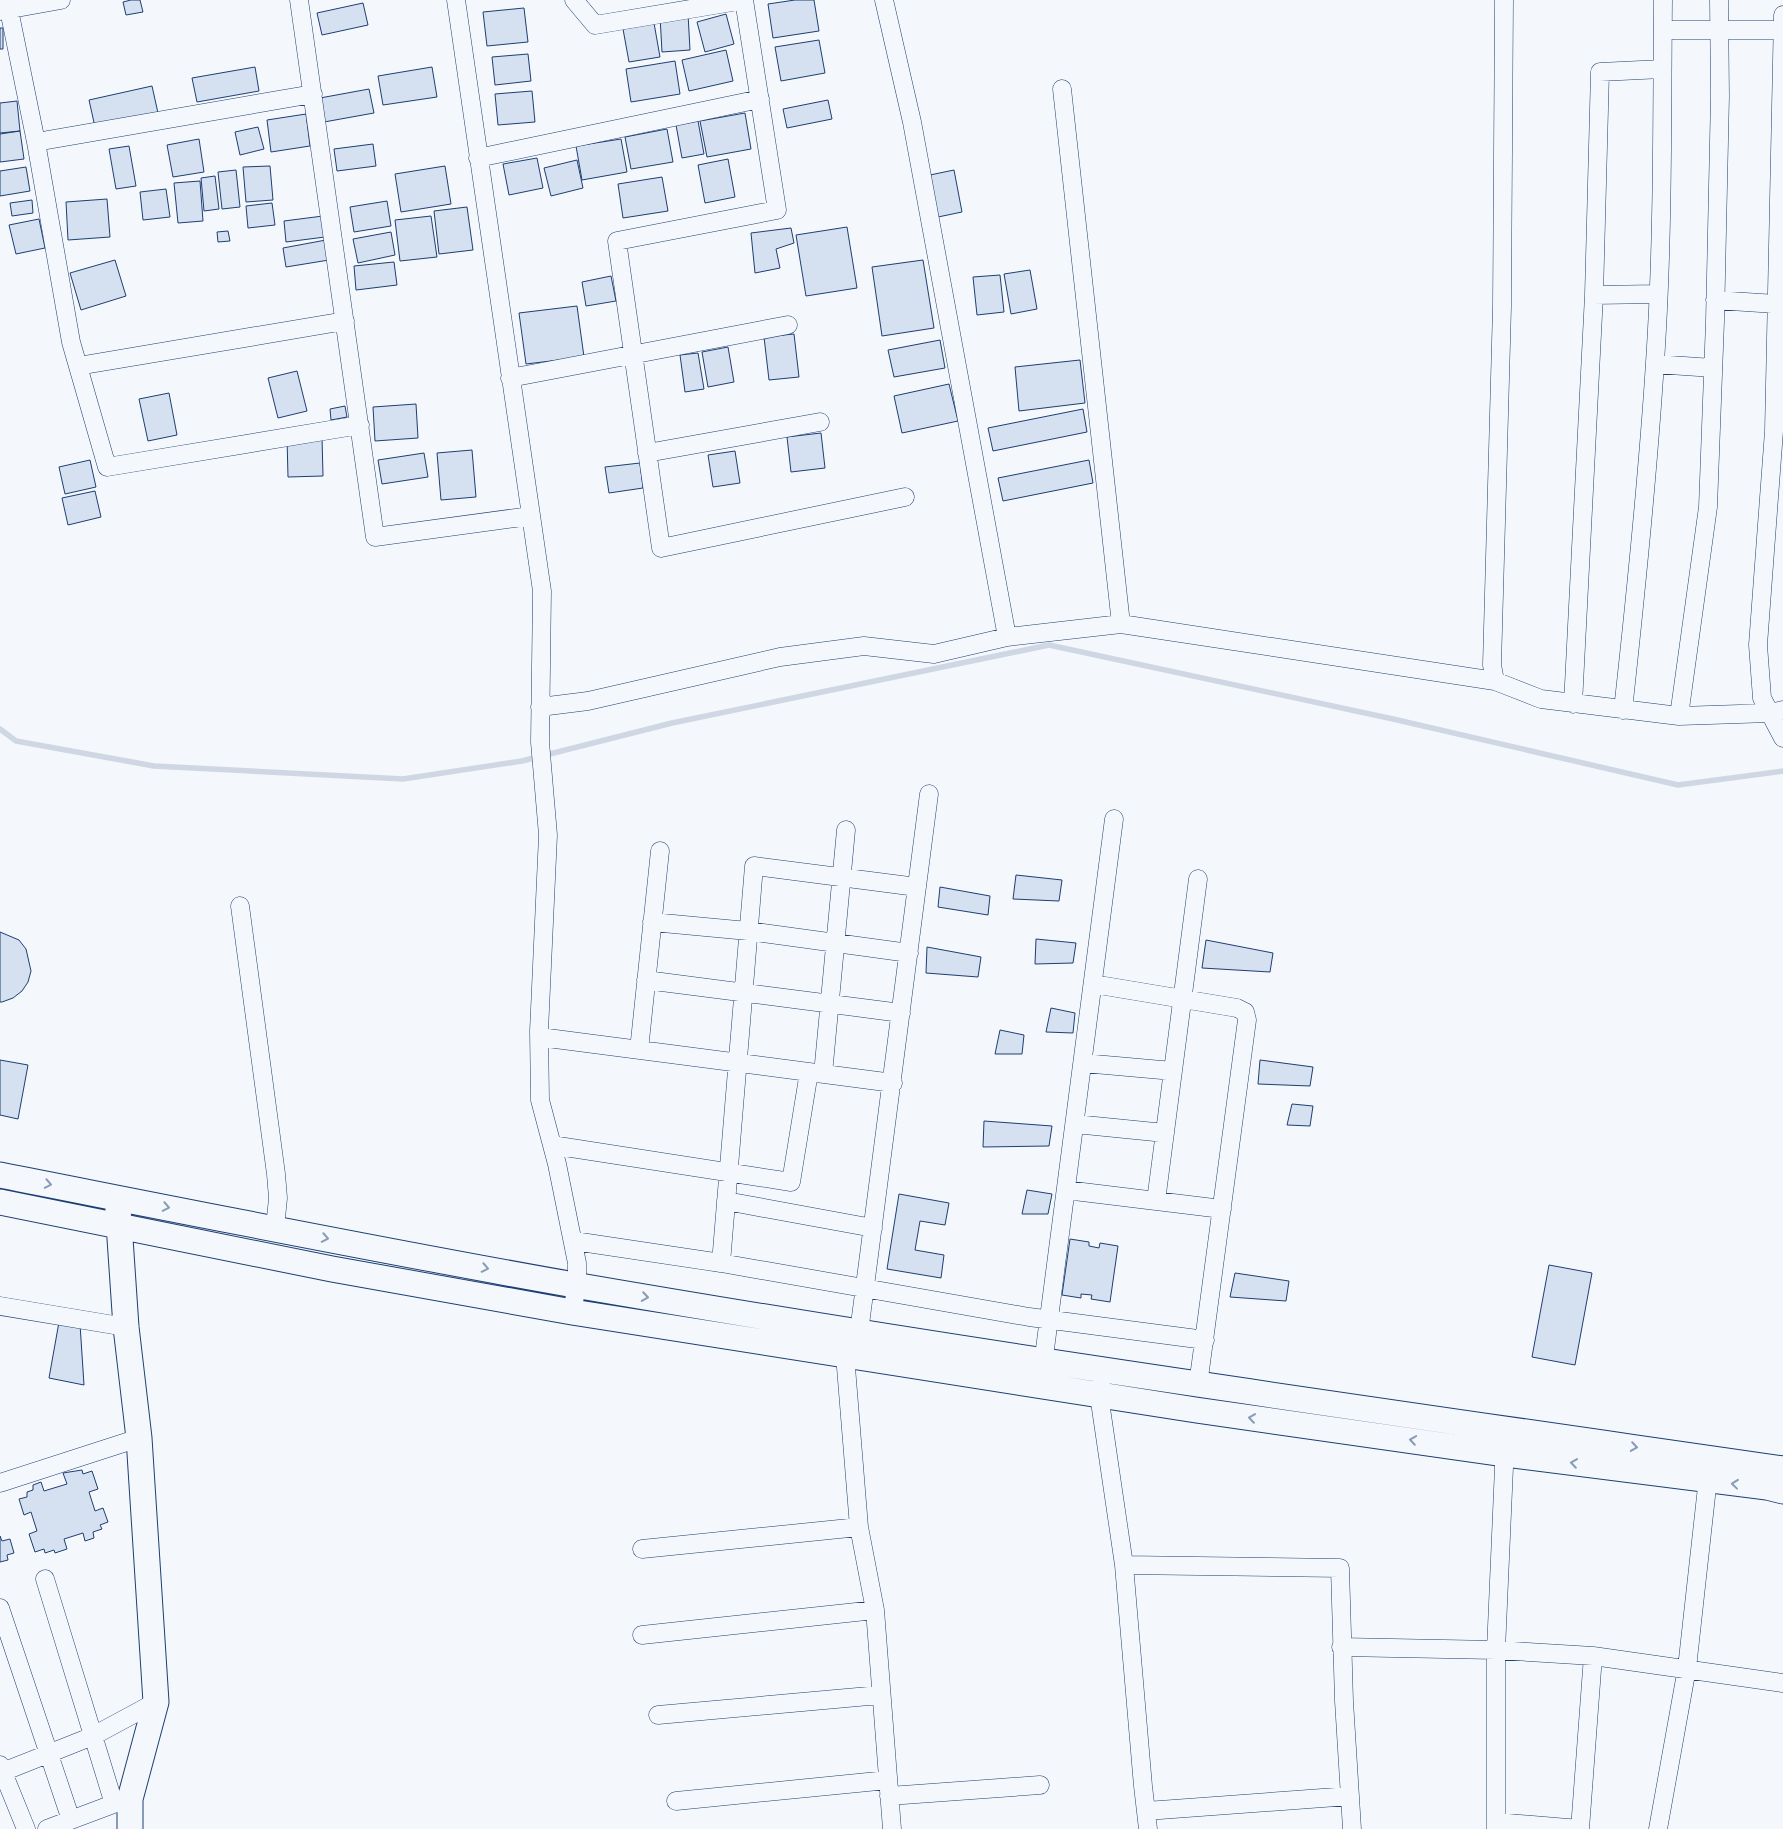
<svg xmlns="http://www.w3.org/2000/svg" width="1783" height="1829" viewBox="0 0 1783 1829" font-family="Jost,sans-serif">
<rect width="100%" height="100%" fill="#f4f7fb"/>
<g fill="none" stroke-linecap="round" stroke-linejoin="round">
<!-- stream -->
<path stroke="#cfd7e4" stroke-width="5.5" d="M0 729 16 741 154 766 403 779 522 761 672 723 1049 645 1393 719 1678 785 1783 771"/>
</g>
<!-- building -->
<path fill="#d5e0f0" stroke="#1d3f73" d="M131 0H140L143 12 126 15 123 2Z
M795 0H814L819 31 773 38 768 4Z
M363 3 368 25 322 35 317 13Z
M524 8 528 42 487 46 483 12Z
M688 14 690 50 662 52 660 16Z
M726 14 734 44 705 52 697 22Z
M654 23 660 57 629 62 623 29Z
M0 28H3V49H0Z
M819 40 825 73 781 81 775 47Z
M726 50 733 81 689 91 682 60Z
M528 54 531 81 495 85 492 57Z
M675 61 680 94 631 102 626 69Z
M255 67 259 91 197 102 192 78Z
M432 67 437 97 383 105 378 76Z
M152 86 158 113 95 127 89 100Z
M369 89 374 113 324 122 320 98Z
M532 91 535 122 498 125 495 94Z
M828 100 832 119 787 128 783 109Z
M17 101 20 131 0 133V103Z
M745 113 751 149 707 157 700 121Z
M306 114 310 146 271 152 267 120Z
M698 121 704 154 682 158 676 125Z
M258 127 264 149 240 155 235 132Z
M667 129 673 162 631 169 625 137Z
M20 131 24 159 0 162V134Z
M199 139 204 172 173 177 167 145Z
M621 139 627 172 582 180 576 146Z
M373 144 376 166 337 171 334 149Z
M129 146 136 186 116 189 109 149Z
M537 158 543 188 509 195 503 164Z
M728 159 735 197 705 203 698 165Z
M577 160 583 188 551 196 544 168Z
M270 166 273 200 246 202 243 167Z
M445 166 451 204 401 212 395 174Z
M26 167 30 191 0 196V171Z
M236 170 240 207 222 209 218 172Z
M954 170 962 212 938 217 930 175Z
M215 176 219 209 204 211 201 178Z
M662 177 668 211 623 218 618 184Z
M200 181 203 221 178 223 174 183Z
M166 189 170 217 143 220 140 192Z
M107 199 110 237 68 240 66 202Z
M32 200 33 213 12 216 10 203Z
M387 201 391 226 354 232 350 207Z
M272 203 275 225 248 228 246 206Z
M467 207 473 250 439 254 434 211Z
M323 216 325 237 286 242 284 221Z
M431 216 437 257 400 261 395 220Z
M39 219 45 248 16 254 9 225Z
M847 227 857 288 806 296 796 235Z
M791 228 794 243 776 249 780 268 755 273 751 233Z
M228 231 230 241 218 242 217 232Z
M391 232 395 255 358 263 353 239Z
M326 240 329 260 286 267 283 248Z
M115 260 126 296 81 310 70 273Z
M923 260 934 328 882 336 872 267Z
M394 262 397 285 356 290 354 266Z
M1030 270 1037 309 1011 314 1004 274Z
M1000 275 1004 312 977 315 973 277Z
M611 276 616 301 586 306 582 282Z
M577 306 584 357 526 364 519 313Z
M794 334 799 377 769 380 764 337Z
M940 340 945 368 894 377 888 350Z
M728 347 734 382 708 387 702 352Z
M698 353 704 389 685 392 680 355Z
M1080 360 1085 403 1019 411 1015 367Z
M297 371 307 411 278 418 268 378Z
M949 384 958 421 902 433 894 396Z
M169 393 177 435 148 441 139 399Z
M416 404 418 438 375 441 373 407Z
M345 406 347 417 331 420 330 409Z
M1083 409 1087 432 993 451 988 428Z
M821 433 825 468 791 472 787 437Z
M322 437 323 476 288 477 287 438Z
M472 450 476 497 441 500 437 453Z
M735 451 740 483 713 487 708 455Z
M424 453 428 477 382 484 378 460Z
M90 460 96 487 65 494 59 467Z
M1089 460 1093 483 1003 501 998 478Z
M640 463 643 488 609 493 605 467Z
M95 491 101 517 68 525 62 498Z
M1016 875 1062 880 1059 901 1013 899Z
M940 887 990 896 988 915 938 907Z
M0 932 19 940 26 949 31 971 28 982 22 991 13 998 2 1002H0Z
M1036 939 1076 943 1073 963 1035 964Z
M1206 940 1273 953 1270 972 1202 968Z
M927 947 981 957 978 977 926 973Z
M1051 1008 1075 1013 1073 1033 1046 1032Z
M1000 1030 1024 1035 1022 1054H995Z
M0 1060 28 1065 18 1119 0 1115Z
M1260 1060 1313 1067 1310 1086 1258 1084Z
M1292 1104 1313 1106 1310 1126 1287 1125Z
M984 1121 1052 1126 1049 1146 983 1147Z
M1027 1190 1052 1194 1048 1214H1022Z
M899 1194 949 1203 945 1225 920 1221 915 1250 944 1255 941 1278 887 1269Z
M1070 1239 1089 1242V1246L1099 1248 1100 1243 1118 1246 1110 1302 1091 1299 1092 1295 1081 1294V1298L1062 1295Z
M1549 1265 1592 1273 1575 1365 1532 1357Z
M1235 1273 1289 1281 1286 1301 1230 1297Z
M59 1322 80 1324 84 1385 49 1378Z
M82 1470 83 1474 92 1471 98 1489 89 1492 95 1511 103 1508 108 1522 100 1525 102 1529 93 1532 94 1538 85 1541 83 1533 64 1539 67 1549 55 1553 54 1550 45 1553 44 1549 35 1552 29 1534 37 1531 31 1512 24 1515 19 1499 27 1497V1492L33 1490V1485L41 1482 44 1491 67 1484 63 1473Z
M0 1536 2 1541 10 1539 14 1553 7 1555 8 1560 0 1562Z"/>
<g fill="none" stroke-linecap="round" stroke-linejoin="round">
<defs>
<path id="street" d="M7 0 36 142 71 342 107 467 360 425
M299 0 375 537 530 516
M456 0 542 591 540 742 548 835 539 1031 540 1100 557 1164 577 1263V1285L572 1312
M574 0 595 25 744 0
M744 0 777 210 617 241 661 548 905 497
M884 0 912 122 1007 637
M0 11 61 0
M1783 15 1774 431 1758 645 1762 698 1783 738
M1663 30H1782
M36 142 313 94
M478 158 760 99
M1594 295 1658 294
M1715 300 1776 304
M1655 364 1713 368
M78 366 345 321
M510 378 788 325
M647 453 820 422
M1121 624 1495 681 1541 699 1679 716 1770 713 1783 710
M1495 681 1492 665 1502 307 1504 0
M1573 704 1594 295 1600 72 1662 69
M540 707 588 701 780 657 864 646 934 654 1007 637 1121 624 1062 89
M1623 710C1637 583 1650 457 1657 329 1663 220 1662 110 1663 0
M1679 716 1708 507 1715 321 1720 96 1719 0
M240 906 276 1174 278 1198 275 1228
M652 922 748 931 909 953
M646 980 901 1013
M1093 984 1237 1008 1245 1012 1247 1020 1198 1385
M540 1037 893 1083
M639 1050 660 851
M1083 1063 1173 1071
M823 1074 846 830
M1075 1124 1165 1133
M552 1145 791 1182 809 1072
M1066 1190 1222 1209
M726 1201 873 1228
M1156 1201 1198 879
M574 1241 721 1263 1029 1317 1205 1340
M721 1263 754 866 917 887
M0 1306 126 1327
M859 1332 929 794
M845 1355 859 1527 875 1610 892 1829
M1042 1372 1114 819
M1101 1385 1099 1395 1124 1565 1143 1786 1148 1829
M0 1483 139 1438
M642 1549 859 1527
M1124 1565 1340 1568 1344 1701 1352 1829
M45 1579 114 1804
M0 1608 71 1820
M642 1635 875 1610
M1341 1647 1496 1650 1593 1656 1783 1683
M658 1715 880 1695
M0 1765 26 1829
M0 1773 93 1736 156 1702
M889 1796 1040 1785
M676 1801 888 1780
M1146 1811 1350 1796
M1496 1822 1580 1829
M47 1829 124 1800
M1496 1829V1650L1505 1444
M1580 1829 1593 1656
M1658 1829 1687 1668 1709 1469"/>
<path id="secondary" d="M0 1175C193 1213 386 1252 580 1286 980 1355 1381 1411 1783 1469
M0 1202 332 1269 572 1312 1196 1410 1504 1454 1767 1487 1783 1491
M118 1209 126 1327 139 1438 156 1702 130 1799V1829"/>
</defs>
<!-- street casing -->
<use href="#street" stroke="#1d3f73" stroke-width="19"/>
<!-- secondary casing -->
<use href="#secondary" stroke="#1d3f73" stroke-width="27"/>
<!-- street -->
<use href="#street" stroke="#f4f7fb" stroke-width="18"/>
<!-- secondary -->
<use href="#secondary" stroke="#f4f7fb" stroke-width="25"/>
</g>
<!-- one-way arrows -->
<defs><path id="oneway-chevron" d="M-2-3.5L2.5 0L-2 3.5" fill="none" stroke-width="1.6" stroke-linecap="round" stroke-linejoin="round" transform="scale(1.25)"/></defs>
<g stroke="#889bb7">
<use href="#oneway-chevron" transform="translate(48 1184) rotate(11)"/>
<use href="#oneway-chevron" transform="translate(166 1207) rotate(11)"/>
<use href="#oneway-chevron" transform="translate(325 1238) rotate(11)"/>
<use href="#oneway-chevron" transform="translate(485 1268) rotate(11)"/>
<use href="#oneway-chevron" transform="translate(645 1297) rotate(9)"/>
<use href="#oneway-chevron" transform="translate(1252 1418) rotate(-172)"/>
<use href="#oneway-chevron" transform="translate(1413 1440) rotate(-171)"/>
<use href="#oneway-chevron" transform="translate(1634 1447) rotate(9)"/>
<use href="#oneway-chevron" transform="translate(1574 1463) rotate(-172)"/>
<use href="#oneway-chevron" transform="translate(1735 1484) rotate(-174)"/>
</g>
</svg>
